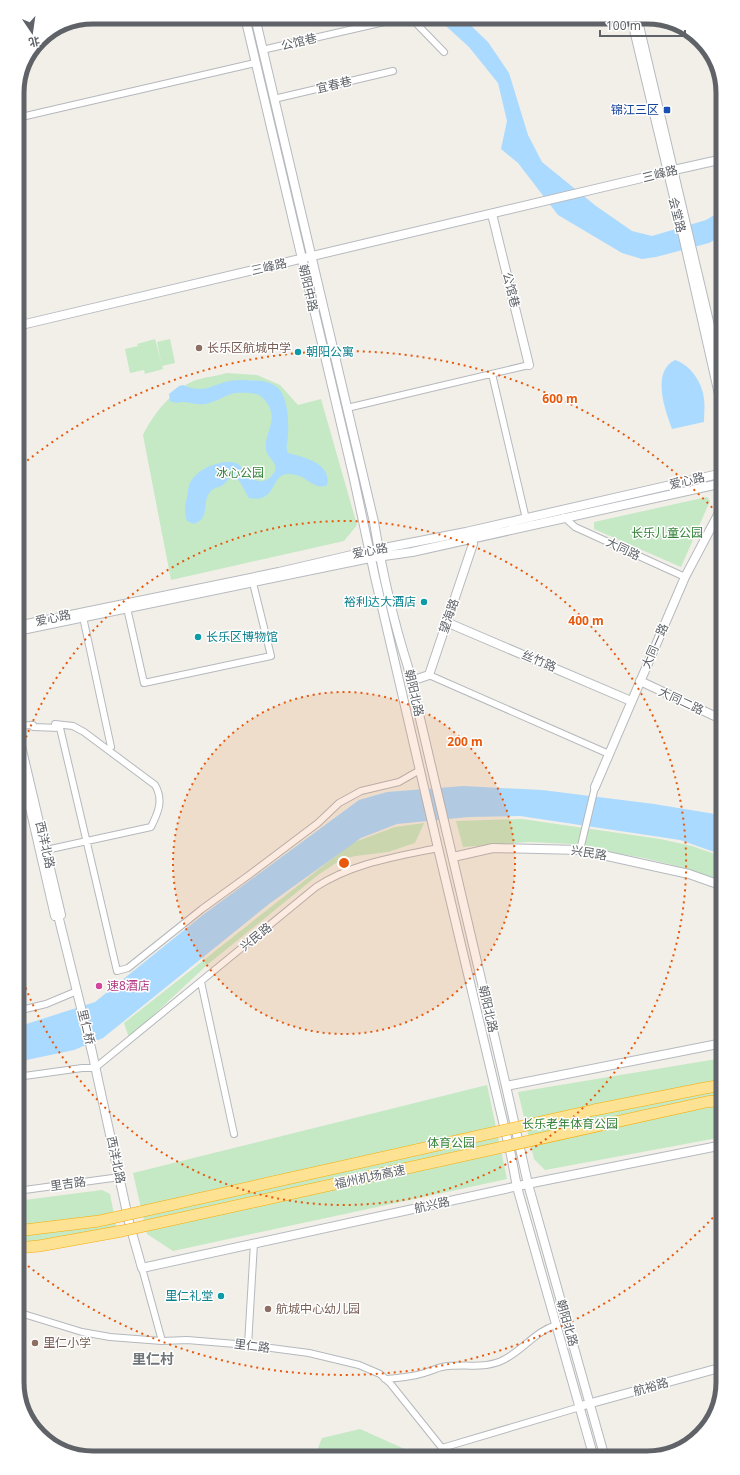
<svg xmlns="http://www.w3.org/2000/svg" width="740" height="1475" viewBox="0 0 740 1475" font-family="'Noto Sans','Noto Sans SC',sans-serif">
<rect width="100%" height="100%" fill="#f1efe8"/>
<!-- green -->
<path fill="#c5e8c5" d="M155 339 163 369 145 374 144 370 130 373 125 349 138 346 137 344Z
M170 339 175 363 162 366 157 342Z
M227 373 257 375 280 385 298 405 321 399 357 525 344 541 171 580 143 435C153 414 174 388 196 380 206 377 217 376 227 373Z
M707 497 710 501 681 567 594 529V522Z
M522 819 660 839 692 846 723 857V882L685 868 644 858 597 850 572 844 528 842 463 847 456 821Z
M424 823 415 843 388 852 356 856 342 859 318 875 207 965 129 1038 124 1023 352 843 395 827Z
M723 1058V1137L545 1170 534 1159 518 1092Z
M487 1085 507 1179 173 1251 147 1234 133 1173Z
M102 1190 110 1194 117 1230 17 1245V1201Z
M360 1429 418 1455V1458H314L322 1438Z"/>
<!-- water -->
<path fill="#aadaff" d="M436 17H462L488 42 509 73 528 135 542 162 596 206 632 231 652 236 706 220 723 210V235L709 243 656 257 642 259 622 253 558 215 518 163 501 149 507 121 498 83 469 47Z
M675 360C691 365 703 384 704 399 705 407 704 415 704 422L672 429C665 410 651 372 675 360Z
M245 380C253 381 264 380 272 384 288 390 289 420 288 435 288 441 285 447 288 453 303 457 332 463 327 485 318 490 309 481 302 477 298 475 291 474 287 474 270 475 277 504 249 498 245 492 242 483 236 478H230C227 480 226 483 223 485 218 488 214 487 210 492 201 504 211 517 194 524L187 521C184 511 185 507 187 497 188 493 188 487 190 483 197 469 217 461 232 462 242 463 243 472 250 477 258 483 267 483 273 474 276 470 276 467 274 463 271 458 267 455 266 450 264 432 279 421 267 403 264 399 261 395 256 394 249 393 238 392 231 394 223 397 215 402 206 404 198 405 192 403 185 402 178 402 176 404 170 401L169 394 179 386 183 385C204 394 209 386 229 381 234 380 239 380 245 380Z
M463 786 542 790 654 804 715 814 723 817V855L680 840 520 816 469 817 397 824 361 838 269 904 103 1038 74 1050 17 1062V1027L95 1002 204 914 359 800 387 792Z"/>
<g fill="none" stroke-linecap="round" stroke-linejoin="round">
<defs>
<path id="street" d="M410 17 444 52
M262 50 406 17
M274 99 393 71
M17 118 255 63
M492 374 526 519
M347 408 529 365
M17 498H18
M564 517 575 527 685 577
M127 608 144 683 271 656 253 583
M83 617 111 747
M429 675 609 754
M31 725 33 727 60 728 117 971 128 968 202 909 249 875 318 823 339 803 361 791 399 782 420 770
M17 726 33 725
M46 850 151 827C158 813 164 800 155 785L84 732 73 726 55 724
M580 850 595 787
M201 982 234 1134
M17 1011 46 1004 77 991
M17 1077 82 1068H95L316 887C353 863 395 857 438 848
M17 1191 120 1177
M142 1268 162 1341
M17 1312 82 1332 110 1337 162 1341 187 1340 248 1345 309 1353 359 1365 380 1374 390 1383 442 1448 445 1458
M248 1345 254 1243
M385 1379C399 1378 414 1377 427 1372 432 1371 436 1368 442 1367 463 1363 486 1370 505 1359 524 1349 536 1331 556 1325
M442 1448 580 1407"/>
<path id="secondary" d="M245 17 354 479 375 577 438 848 511 1155 517 1187 594 1458
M255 17 374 522C382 571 393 620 408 667L506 1086 528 1184 605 1458
M631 17 679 218 723 412
M637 17 723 381
M674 170 723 159
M492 214 529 365
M17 326 667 172
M446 622 631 701
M17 626 279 572 369 551 466 532 723 473
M17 631 370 558 412 552 723 483
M411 681 429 675 473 544 472 538
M640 681 723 720
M17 751 55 916 61 915 17 729
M595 787 685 577 721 509
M453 857 493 848 580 850 689 874 723 886
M58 915 92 1052 129 1222 142 1268 532 1183 723 1145
M506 1086 723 1043
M717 1146 723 1165
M584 1405 723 1367"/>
</defs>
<!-- street casing -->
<use href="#street" stroke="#b5b8bc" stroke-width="8"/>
<!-- secondary casing -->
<use href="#secondary" stroke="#b6babf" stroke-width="10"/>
<!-- street -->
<use href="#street" stroke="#fff" stroke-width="6"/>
<!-- secondary -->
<use href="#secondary" stroke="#fff" stroke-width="8"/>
<defs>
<path id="highway-bridge" d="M17 1231 99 1221 594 1110 705 1088 723 1085
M17 1248 39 1246 122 1231 706 1102 723 1100"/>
</defs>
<!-- highway-bridge casing -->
<use href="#highway-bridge" stroke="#f9ab00" stroke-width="12" stroke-linecap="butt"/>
<!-- highway-bridge -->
<use href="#highway-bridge" stroke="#fde293" stroke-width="11"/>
</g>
<!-- distance rings -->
<circle cx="344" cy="863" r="171" fill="#e8590c" fill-opacity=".12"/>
<g fill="none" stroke="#e8590c" stroke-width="2" stroke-dasharray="2 4">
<circle cx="344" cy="863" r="171"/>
<path d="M18 760A342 342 0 1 1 18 966"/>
<path d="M721 1209A512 512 0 0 1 18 1258M18 468A512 512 0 0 1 721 517"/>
</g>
<!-- markers -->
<rect fill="#1a4fb4" stroke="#fff" stroke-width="1.5" x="663" y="106" width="8" height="8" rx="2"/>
<g fill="#8d6e63" stroke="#fff" stroke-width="1.5">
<circle cx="199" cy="348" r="4"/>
<circle cx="268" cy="1309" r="4"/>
<circle cx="35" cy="1343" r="4"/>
</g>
<g fill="#0f9aa8" stroke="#fff" stroke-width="1.5">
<circle cx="298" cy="352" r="4"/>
<circle cx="424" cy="602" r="4"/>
<circle cx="198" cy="637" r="4"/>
<circle cx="221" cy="1296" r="4"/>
</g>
<circle fill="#d1479c" stroke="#fff" stroke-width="1.5" cx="99" cy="986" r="4"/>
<g text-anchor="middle" stroke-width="3" stroke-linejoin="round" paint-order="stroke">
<!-- street labels -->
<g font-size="12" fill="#5f6368" stroke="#fff">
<text transform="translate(299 42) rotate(-13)" y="4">公馆巷</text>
<text transform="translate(334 85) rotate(-13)" y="4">宜春巷</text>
<text transform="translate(660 174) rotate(-14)" y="4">三峰路</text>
<text transform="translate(677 215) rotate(76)" y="4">会堂路</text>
<text transform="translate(269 267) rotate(-13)" y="4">三峰路</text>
<text transform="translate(308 288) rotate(77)" y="4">朝阳中路</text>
<text transform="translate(511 290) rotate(76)" y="4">公馆巷</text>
<text transform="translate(687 481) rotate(-13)" y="4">爱心路</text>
<text transform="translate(623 549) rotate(25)" y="4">大同路</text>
<text transform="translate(370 551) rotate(-11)" y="4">爱心路</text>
<text transform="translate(449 616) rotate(-71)" y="4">望海路</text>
<text transform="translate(53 618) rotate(-12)" y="4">爱心路</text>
<text transform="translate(655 646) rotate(-66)" y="4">大同一路</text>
<text transform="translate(539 661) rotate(23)" y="4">丝竹路</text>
<text transform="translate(414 693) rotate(77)" y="4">朝阳北路</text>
<text transform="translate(681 701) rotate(25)" y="4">大同二路</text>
<text transform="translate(45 845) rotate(77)" y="4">西洋北路</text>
<text transform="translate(589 853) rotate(9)" y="4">兴民路</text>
<text transform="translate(256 937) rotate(-39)" y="4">兴民路</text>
<text transform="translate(488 1009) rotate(77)" y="4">朝阳北路</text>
<text transform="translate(86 1027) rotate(76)" y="4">里仁桥</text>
<text transform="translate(116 1160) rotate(78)" y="4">西洋北路</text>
<text transform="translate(370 1177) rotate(-12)" y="4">福州机场高速</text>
<text transform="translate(68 1184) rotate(-8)" y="4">里吉路</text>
<text transform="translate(432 1205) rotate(-12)" y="4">航兴路</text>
<text transform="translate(567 1323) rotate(74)" y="4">朝阳北路</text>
<text transform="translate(252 1346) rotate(7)" y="4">里仁路</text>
<text transform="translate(651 1387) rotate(-16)" y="4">航裕路</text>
</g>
<!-- transit labels -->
<g font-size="12" fill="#164399" stroke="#fff" text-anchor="end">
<text x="659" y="114">锦江三区</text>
</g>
<!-- education labels -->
<g font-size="12" fill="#785e54" stroke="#fff" text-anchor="start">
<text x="207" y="352">长乐区航城中学</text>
<text x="276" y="1313">航城中心幼儿园</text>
<text x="43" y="1347">里仁小学</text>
</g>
<!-- culture labels -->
<g font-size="12" fill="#0d838f" stroke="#fff" text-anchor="start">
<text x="306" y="356">朝阳公寓</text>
<text x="416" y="606" text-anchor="end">裕利达大酒店</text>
<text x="206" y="641">长乐区博物馆</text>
<text x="213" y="1300" text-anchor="end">里仁礼堂</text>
</g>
<!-- park labels -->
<g font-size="12" fill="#348238" stroke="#fff">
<text x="240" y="477">冰心公园</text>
<text x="667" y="537">长乐儿童公园</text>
<text x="570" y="1128">长乐老年体育公园</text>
<text x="451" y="1147">体育公园</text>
</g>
<!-- hotel labels -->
<g font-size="12" fill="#b23c85" stroke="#fff" text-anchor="start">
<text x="107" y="990">速8酒店</text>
</g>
<!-- quarter labels -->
<g font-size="14" font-weight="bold" fill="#70757a" stroke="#fff">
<text x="153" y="1364">里仁村</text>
</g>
</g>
<!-- crop -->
<path d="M0 0H740V1475H0ZM93 24H647A69 69 0 0 1 716 93V1382A69 69 0 0 1 647 1451H93A69 69 0 0 1 24 1382V93A69 69 0 0 1 93 24Z" fill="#fff" fill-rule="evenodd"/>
<path fill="none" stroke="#5f6368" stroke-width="5" d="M93 24H647A69 69 0 0 1 716 93V1382A69 69 0 0 1 647 1451H93A69 69 0 0 1 24 1382V93A69 69 0 0 1 93 24Z"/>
<circle cx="344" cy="863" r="6" fill="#e8590c" stroke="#fff" stroke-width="2"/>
<g font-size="12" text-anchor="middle" font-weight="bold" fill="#e8590c" stroke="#fff" stroke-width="3" stroke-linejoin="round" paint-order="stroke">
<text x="560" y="403">600 m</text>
<text x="586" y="625">400 m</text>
<text x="465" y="746">200 m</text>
</g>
<!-- north arrow -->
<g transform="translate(32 32) rotate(167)" stroke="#ffffff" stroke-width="3" paint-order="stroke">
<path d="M0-3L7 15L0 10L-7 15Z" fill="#5f6368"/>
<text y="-6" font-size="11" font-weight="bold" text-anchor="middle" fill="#5f6368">北</text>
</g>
<!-- scale -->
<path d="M600 30v6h85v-6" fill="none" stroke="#5f6368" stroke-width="2"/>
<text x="606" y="30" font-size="12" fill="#5f6368" stroke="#ffffff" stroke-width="3" paint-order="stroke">100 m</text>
</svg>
